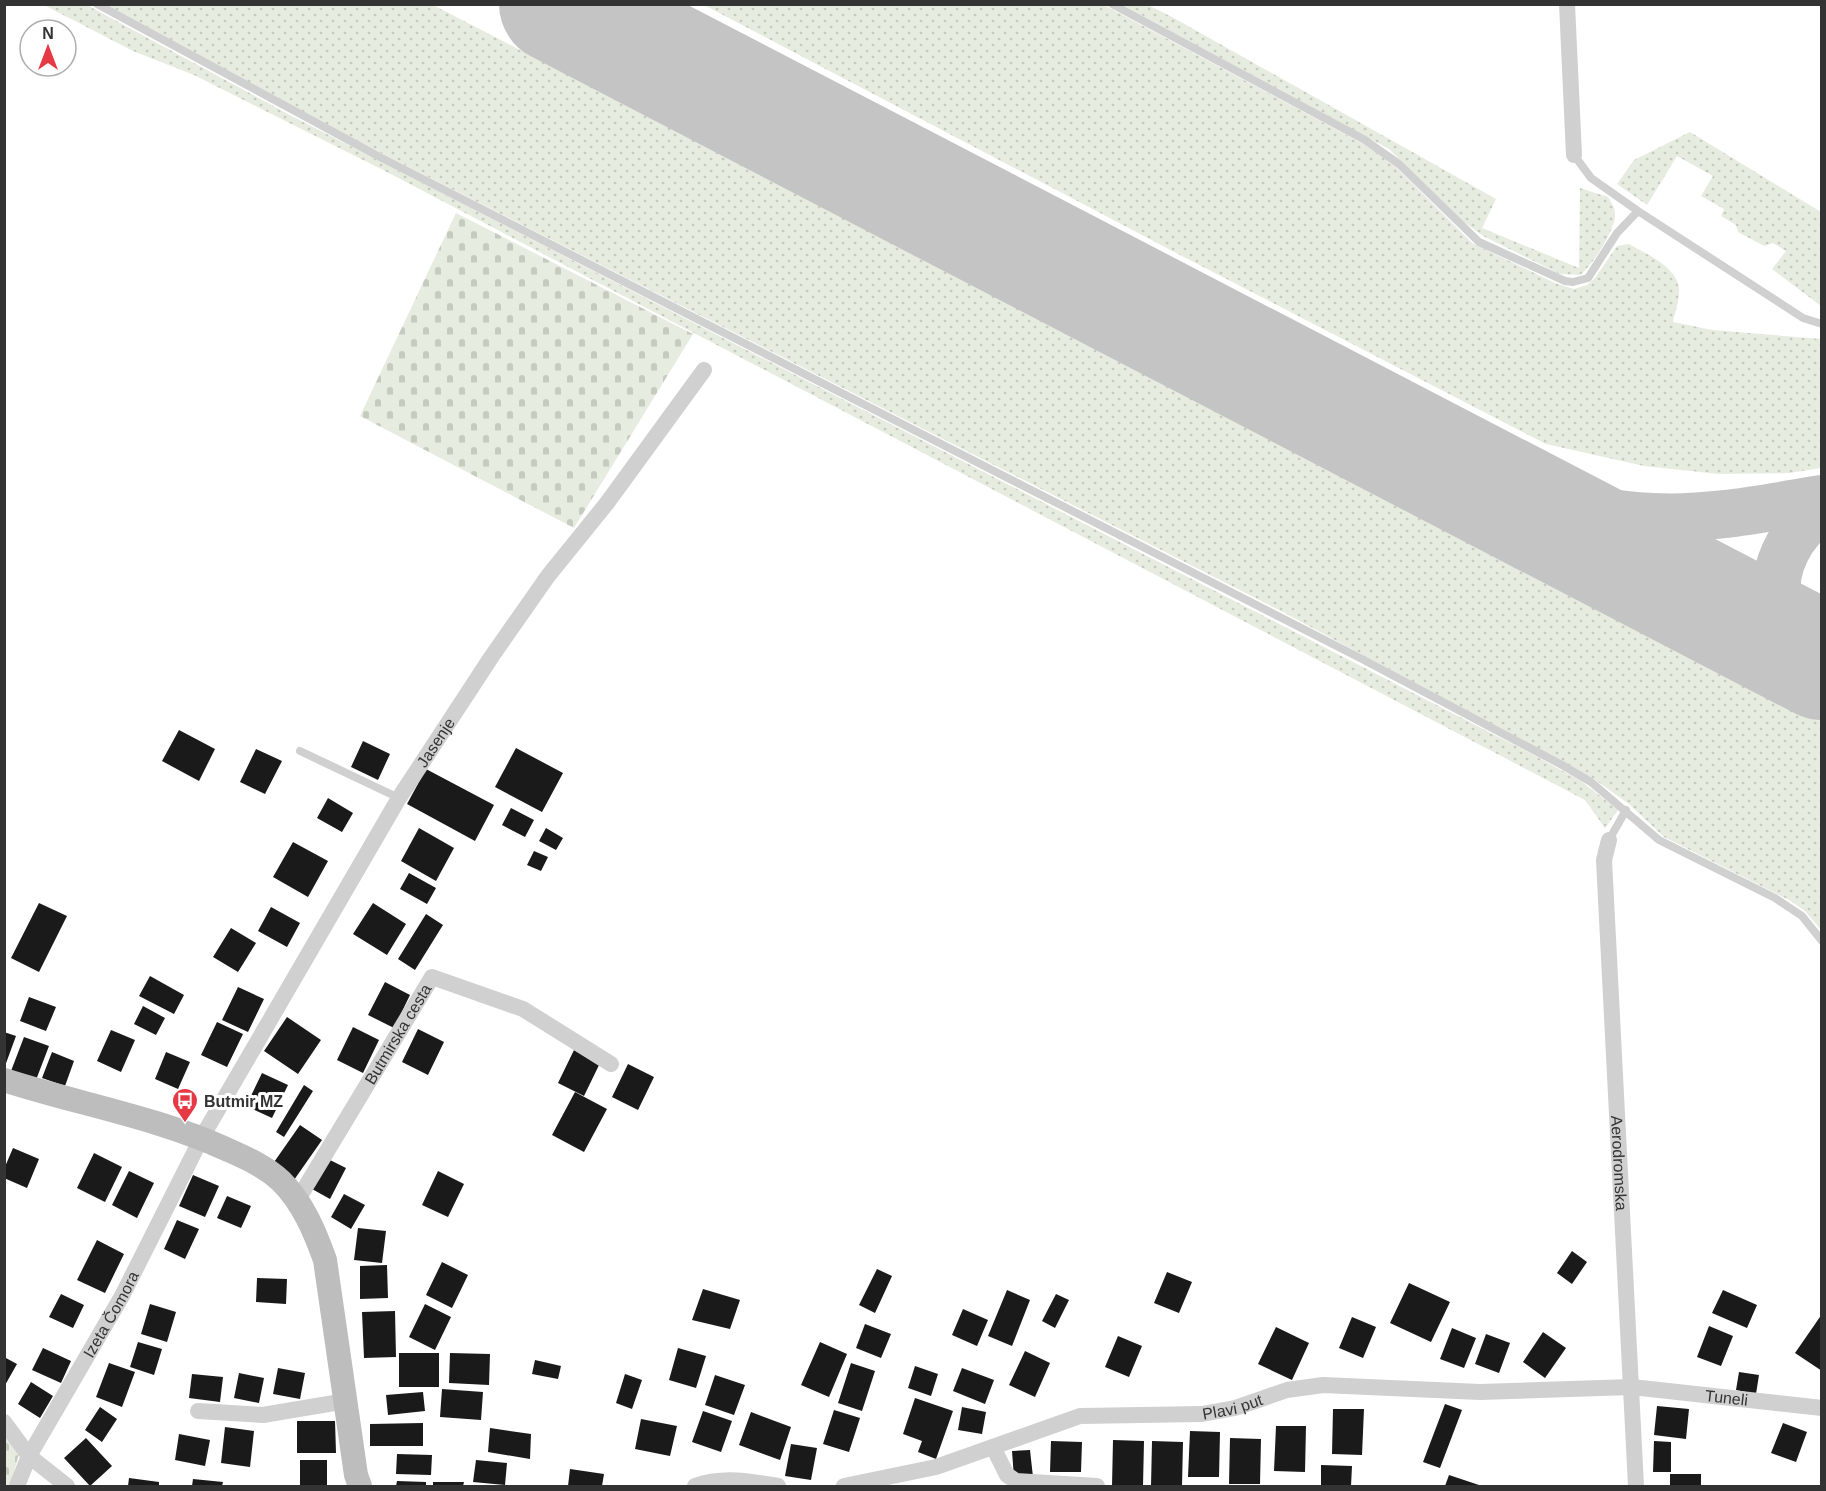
<svg xmlns="http://www.w3.org/2000/svg" width="1826" height="1491" viewBox="0 0 1826 1491" font-family="Arial,sans-serif">
<defs>
<pattern id="grass-dots" width="8" height="8" patternUnits="userSpaceOnUse" patternTransform="scale(1.5)"><rect width="8" height="8" fill="#e6ecdf"/><path d="M2 2h.1M6 6h.1" fill="none" stroke="#c6cbc0" stroke-width="1.8" stroke-linecap="round"/></pattern>
<pattern id="cemetery-stones" width="16" height="16" patternUnits="userSpaceOnUse" patternTransform="scale(1.5)"><rect width="16" height="16" fill="#e6ecdf"/><path d="M2 7V4a2 2 0 0 1 4 0v3zM10 15v-3a2 2 0 0 1 4 0v3z" fill="#c6cbc0"/></pattern>
</defs>
<rect width="100%" height="100%" fill="#fff"/>
<!-- grass -->
<path fill="url(#grass-dots)" d="M44 5H87L290 115 1528 752 1581 781 1618 810 1605 828 1585 800 385 171 194 75 133 51Z
M107 5H433L625 104 1180 383 1581 594 1821 716V930L1805 911 1789 900 1664 837 1629 804 1594 779 1281 611 336 130Z
M704 5H1104L1369 147 1395 166 1472 243 1555 283 1574 289 1587 285 1595 278 1617 246 1629 244C1646 254 1676 266 1679 288 1680 299 1675 312 1673 322L1712 330 1821 339V468L1790 473 1719 474 1644 466 1546 444 1180 255Z
M1123 5H1148L1172 17 1496 199 1482 228 1579 268 1580 188 1608 197C1611 202 1615 208 1615 214 1616 229 1592 266 1580 275L1560 274 1483 236 1460 219 1389 149Z
M1690 132 1821 212V306L1772 269 1786 251 1773 243 1764 246 1738 232 1736 225 1721 216 1724 209 1701 196 1713 176 1677 156 1647 205 1617 184 1634 160Z"/>
<!-- cemetery -->
<path fill="url(#cemetery-stones)" d="M456 213 693 334 574 528 360 416Z
M5 1437 19 1454 10 1486H5Z"/>
<g fill="none" stroke-linecap="round" stroke-linejoin="round">
<!-- taxiway -->
<path stroke="#c4c4c4" stroke-width="48" d="M1491 489C1544 500 1599 515 1653 517 1709 520 1766 508 1822 499
M1813 656C1805 647 1794 638 1788 628 1761 585 1785 536 1822 509"/>
<!-- runway -->
<path stroke="#c4c4c4" stroke-width="118" d="M558 4 1822 661"/>
</g>
<!-- building -->
<path fill="#1a1a1a" d="M179 730 215 749 199 781 162 761Z
M363 741 390 754 378 780 351 767Z
M516 748 563 773 542 812 495 787Z
M256 749 282 761 265 794 240 782Z
M426 769 494 805 475 841 407 804Z
M328 798 353 813 342 832 317 818Z
M511 808 534 820 525 837 502 825Z
M419 828 454 848 436 881 401 861Z
M546 828 563 838 556 850 539 841Z
M293 842 328 861 308 897 273 877Z
M534 851 548 857 541 871 527 865Z
M409 873 436 888 427 904 400 889Z
M39 903 67 916 39 972 11 958Z
M373 903 406 924 387 955 353 934Z
M271 907 300 923 287 947 258 931Z
M426 914 443 925 415 970 398 959Z
M231 928 256 943 238 972 213 957Z
M150 976 184 995 174 1014 139 996Z
M385 982 410 995 394 1028 368 1015Z
M238 987 264 999 248 1032 222 1020Z
M29 997 56 1007 46 1031 20 1021Z
M143 1006 165 1018 156 1035 134 1024Z
M287 1017 321 1040 298 1074 264 1051Z
M217 1022 243 1034 227 1067 201 1055Z
M353 1027 379 1040 363 1073 337 1060Z
M418 1029 444 1042 428 1075 402 1062Z
M111 1030 135 1040 121 1072 97 1061Z
M4 1032 16 1036 5 1066H4Z
M24 1037 49 1046 36 1080 11 1071Z
M574 1050 600 1063 584 1096 558 1083Z
M52 1052 74 1061 65 1086 42 1078Z
M166 1052 190 1062 178 1089 155 1079Z
M628 1064 654 1077 638 1110 612 1097Z
M262 1073 288 1085 272 1118 246 1106Z
M304 1085 313 1091 284 1137 276 1132Z
M575 1092 607 1109 584 1152 552 1135Z
M300 1125 322 1140 294 1180 272 1165Z
M13 1148 39 1159 27 1188 4 1178V1169Z
M94 1153 122 1167 105 1202 77 1188Z
M328 1159 346 1168 330 1199 312 1189Z
M129 1171 154 1183 137 1218 112 1205Z
M438 1171 464 1184 448 1217 422 1205Z
M193 1175 219 1186 205 1217 179 1206Z
M344 1194 365 1205 351 1229 331 1217Z
M227 1196 251 1206 241 1228 217 1218Z
M177 1220 199 1229 185 1259 164 1249Z
M358 1228 386 1231 382 1263 354 1260Z
M97 1240 124 1254 105 1293 77 1280Z
M1572 1251 1587 1262 1572 1284 1557 1273Z
M442 1262 468 1275 452 1308 426 1295Z
M387 1265 388 1298 360 1299V1266Z
M877 1269 892 1276 875 1313 859 1305Z
M1167 1272 1192 1282 1179 1313 1154 1303Z
M257 1278 287 1279 286 1304 256 1302Z
M1409 1283 1450 1302 1431 1342 1390 1323Z
M703 1289 740 1300 730 1329 692 1320Z
M1007 1290 1030 1300 1012 1346 988 1336Z
M1723 1290 1757 1305 1747 1328 1712 1313Z
M61 1294 84 1305 73 1328 49 1317Z
M1056 1294 1069 1300 1055 1328 1042 1321Z
M150 1304 176 1312 167 1342 141 1334Z
M425 1304 451 1317 435 1350 409 1337Z
M963 1309 988 1320 977 1346 952 1335Z
M395 1311 396 1357 364 1358 362 1312Z
M1822 1314V1371L1795 1353Z
M1352 1317 1376 1327 1363 1358 1339 1348Z
M865 1324 891 1334 881 1358 856 1348Z
M1709 1326 1733 1336 1721 1366 1697 1357Z
M1276 1327 1309 1343 1292 1380 1258 1364Z
M1452 1328 1476 1338 1464 1368 1440 1359Z
M1543 1332 1566 1348 1545 1378 1523 1362Z
M1486 1334 1510 1343 1499 1373 1475 1364Z
M1118 1336 1142 1346 1129 1377 1105 1367Z
M138 1342 162 1349 154 1375 130 1367Z
M820 1342 847 1354 829 1397 801 1385Z
M43 1348 71 1361 61 1383 32 1370Z
M678 1348 706 1356 696 1388 669 1380Z
M1025 1351 1050 1363 1035 1397 1009 1385Z
M399 1353H439V1387H399Z
M450 1353 490 1354 489 1385 449 1383Z
M4 1357 17 1364 4 1387Z
M535 1360 561 1366 558 1379 532 1374Z
M109 1363 135 1372 122 1407 96 1397Z
M851 1363 875 1371 862 1411 838 1403Z
M915 1366 938 1374 931 1396 908 1388Z
M278 1368 305 1373 300 1399 273 1394Z
M962 1368 994 1380 985 1404 953 1391Z
M1739 1372 1759 1375 1756 1394 1736 1390Z
M239 1373 264 1378 259 1403 234 1398Z
M192 1374 223 1377 220 1402 189 1398Z
M625 1374 642 1380 632 1409 616 1403Z
M715 1375 745 1385 734 1415 705 1405Z
M31 1382 53 1396 40 1418 18 1404Z
M442 1389 483 1392 481 1420 440 1417Z
M423 1392 425 1411 388 1415 386 1395Z
M915 1398 953 1411 936 1459 918 1452 922 1441 903 1434Z
M1445 1404 1462 1410 1440 1468 1423 1462Z
M1657 1406 1689 1409 1686 1439 1654 1435Z
M100 1407 117 1419 102 1442 85 1430Z
M962 1407 986 1412 982 1434 958 1430Z
M1333 1409H1364L1362 1455 1332 1454Z
M834 1410 860 1418 849 1452 823 1444Z
M703 1411 732 1421 721 1452 692 1442Z
M751 1412 791 1427 780 1460 739 1445Z
M641 1419 677 1426 670 1456 635 1449Z
M297 1421H335L336 1453H297Z
M423 1423V1446H370V1424Z
M1783 1423 1807 1432 1796 1462 1771 1453Z
M1276 1426H1306L1305 1472 1274 1471Z
M225 1427 254 1431 250 1467 221 1463Z
M490 1428 531 1434 530 1459 488 1452Z
M1190 1431 1220 1432 1219 1477H1188Z
M179 1434 210 1440 205 1466 175 1460Z
M86 1438 112 1466 90 1486 64 1458Z
M1230 1438 1261 1439 1260 1484H1229Z
M1113 1440 1144 1441 1143 1486H1112Z
M1051 1441 1082 1442 1081 1472H1050Z
M1152 1441 1183 1442 1182 1486H1151Z
M1654 1441 1671 1442V1472H1653Z
M791 1444 817 1448 811 1480 785 1476Z
M1030 1450 1033 1477 1014 1478 1012 1451Z
M397 1454 432 1455 431 1475 396 1474Z
M300 1460H327V1486H300Z
M476 1460 507 1463 505 1485 473 1482Z
M1321 1465 1352 1466 1351 1486H1321Z
M570 1469 604 1474 602 1486H568Z
M1670 1474H1701V1486H1670Z
M1449 1475 1482 1486H1445Z
M129 1478 159 1482V1486H128Z
M193 1479 223 1482 222 1486H192Z
M397 1481 426 1482V1486H396Z
M433 1482H464L463 1486H433Z"/>
<g fill="none" stroke-linecap="round" stroke-linejoin="round">
<!-- lane -->
<path stroke="#d0d0d0" stroke-width="8" d="M97 4 376 155 1362 659 1562 765 1591 782 1659 840 1775 898 1802 916 1822 941
M1112 4 1365 140 1399 164 1479 242 1565 281 1573 282 1588 278 1617 233 1638 211 1591 178 1574 155
M1638 211 1803 318 1822 324
M300 751 399 798
M1609 840 1626 810"/>
<!-- street -->
<g stroke="#d0d0d0" stroke-width="16">
<path d="M1567 4 1574 155"/>
<path id="s1" d="M1609 840 1604 860 1636 1486"/>
<path id="s2" d="M297 1201 432 977 523 1009 611 1064"/>
<path d="M198 1411 263 1415 346 1401"/>
<path d="M4 1422 29 1456 67 1486"/>
<path d="M993 1447 1007 1475 1016 1481 1097 1486"/>
<path id="s3" d="M17 1486 29 1456 122 1296 202 1137 399 798 492 656 548 576 607 503 704 370"/>
<path d="M695 1486C722 1476 750 1481 778 1486"/>
<path id="s4" d="M844 1486 936 1467 1080 1416 1202 1414 1235 1408 1287 1390 1323 1385 1480 1392 1632 1387 1822 1408"/>
</g>
<!-- secondary -->
<path stroke="#bdbdbd" stroke-width="24" d="M4 1080C78 1104 156 1117 226 1149 246 1158 265 1166 281 1181 303 1203 315 1232 325 1260L356 1475 360 1486"/>
</g>
<!-- icons -->
<defs>
<symbol id="bus-pin" viewBox="-11 -11 22 30"><path d="M0 17L-7.5 6A9.5 9.5 0 1 1 7.5 6Z" fill="#e63946" stroke="#fff"/><path d="M-5-6H5V4H4V6H2V4H-2V6H-4V4H-5ZM-3.5-4V0h7V-4ZM-3.5 1.2v1.5H-2V1.2ZM2 1.2v1.5H3.5V1.2Z" fill="#fff"/></symbol>
</defs>
<g fill-rule="evenodd">
<use href="#bus-pin" x="170" y="1086" width="30" height="40"/>
</g>
<g text-anchor="middle" stroke-width="6" stroke-linejoin="round" paint-order="stroke">
<!-- street labels -->
<g font-size="16" fill="#333" stroke="#fff">
<text dy="6" stroke="none"><textPath href="#s3" startOffset="854">Jasenje</textPath></text>
<text dy="6" stroke="none"><textPath href="#s2" startOffset="195">Butmirska cesta</textPath></text>
<text dy="6" stroke="none"><textPath href="#s1" startOffset="324">Aerodromska</textPath></text>
<text dy="6" stroke="none"><textPath href="#s3" startOffset="196">Izeta Čomora</textPath></text>
<text dy="6" stroke="none"><textPath href="#s4" startOffset="898">Tuneli</textPath></text>
<text dy="6" stroke="none"><textPath href="#s4" startOffset="400">Plavi put</textPath></text>
</g>
<!-- poi labels -->
<g font-size="16" font-weight="bold" fill="#333" stroke="#fff" text-anchor="start">
<text x="204" y="1107">Butmir MZ</text>
</g>
</g>
<!-- border -->
<rect width="1826" height="1491" fill="none" stroke="#333333" stroke-width="12"/>
<!-- north arrow -->
<g transform="translate(48 48)"><circle r="28" fill="#ffffff" stroke="#adadad" stroke-width="1.5"/>
<path d="M0-4.5L10 22L0 15L-10 22Z" fill="#e63946"/>
<text y="-9" font-size="16" font-weight="bold" text-anchor="middle" fill="#333333">N</text>
</g>
</svg>
